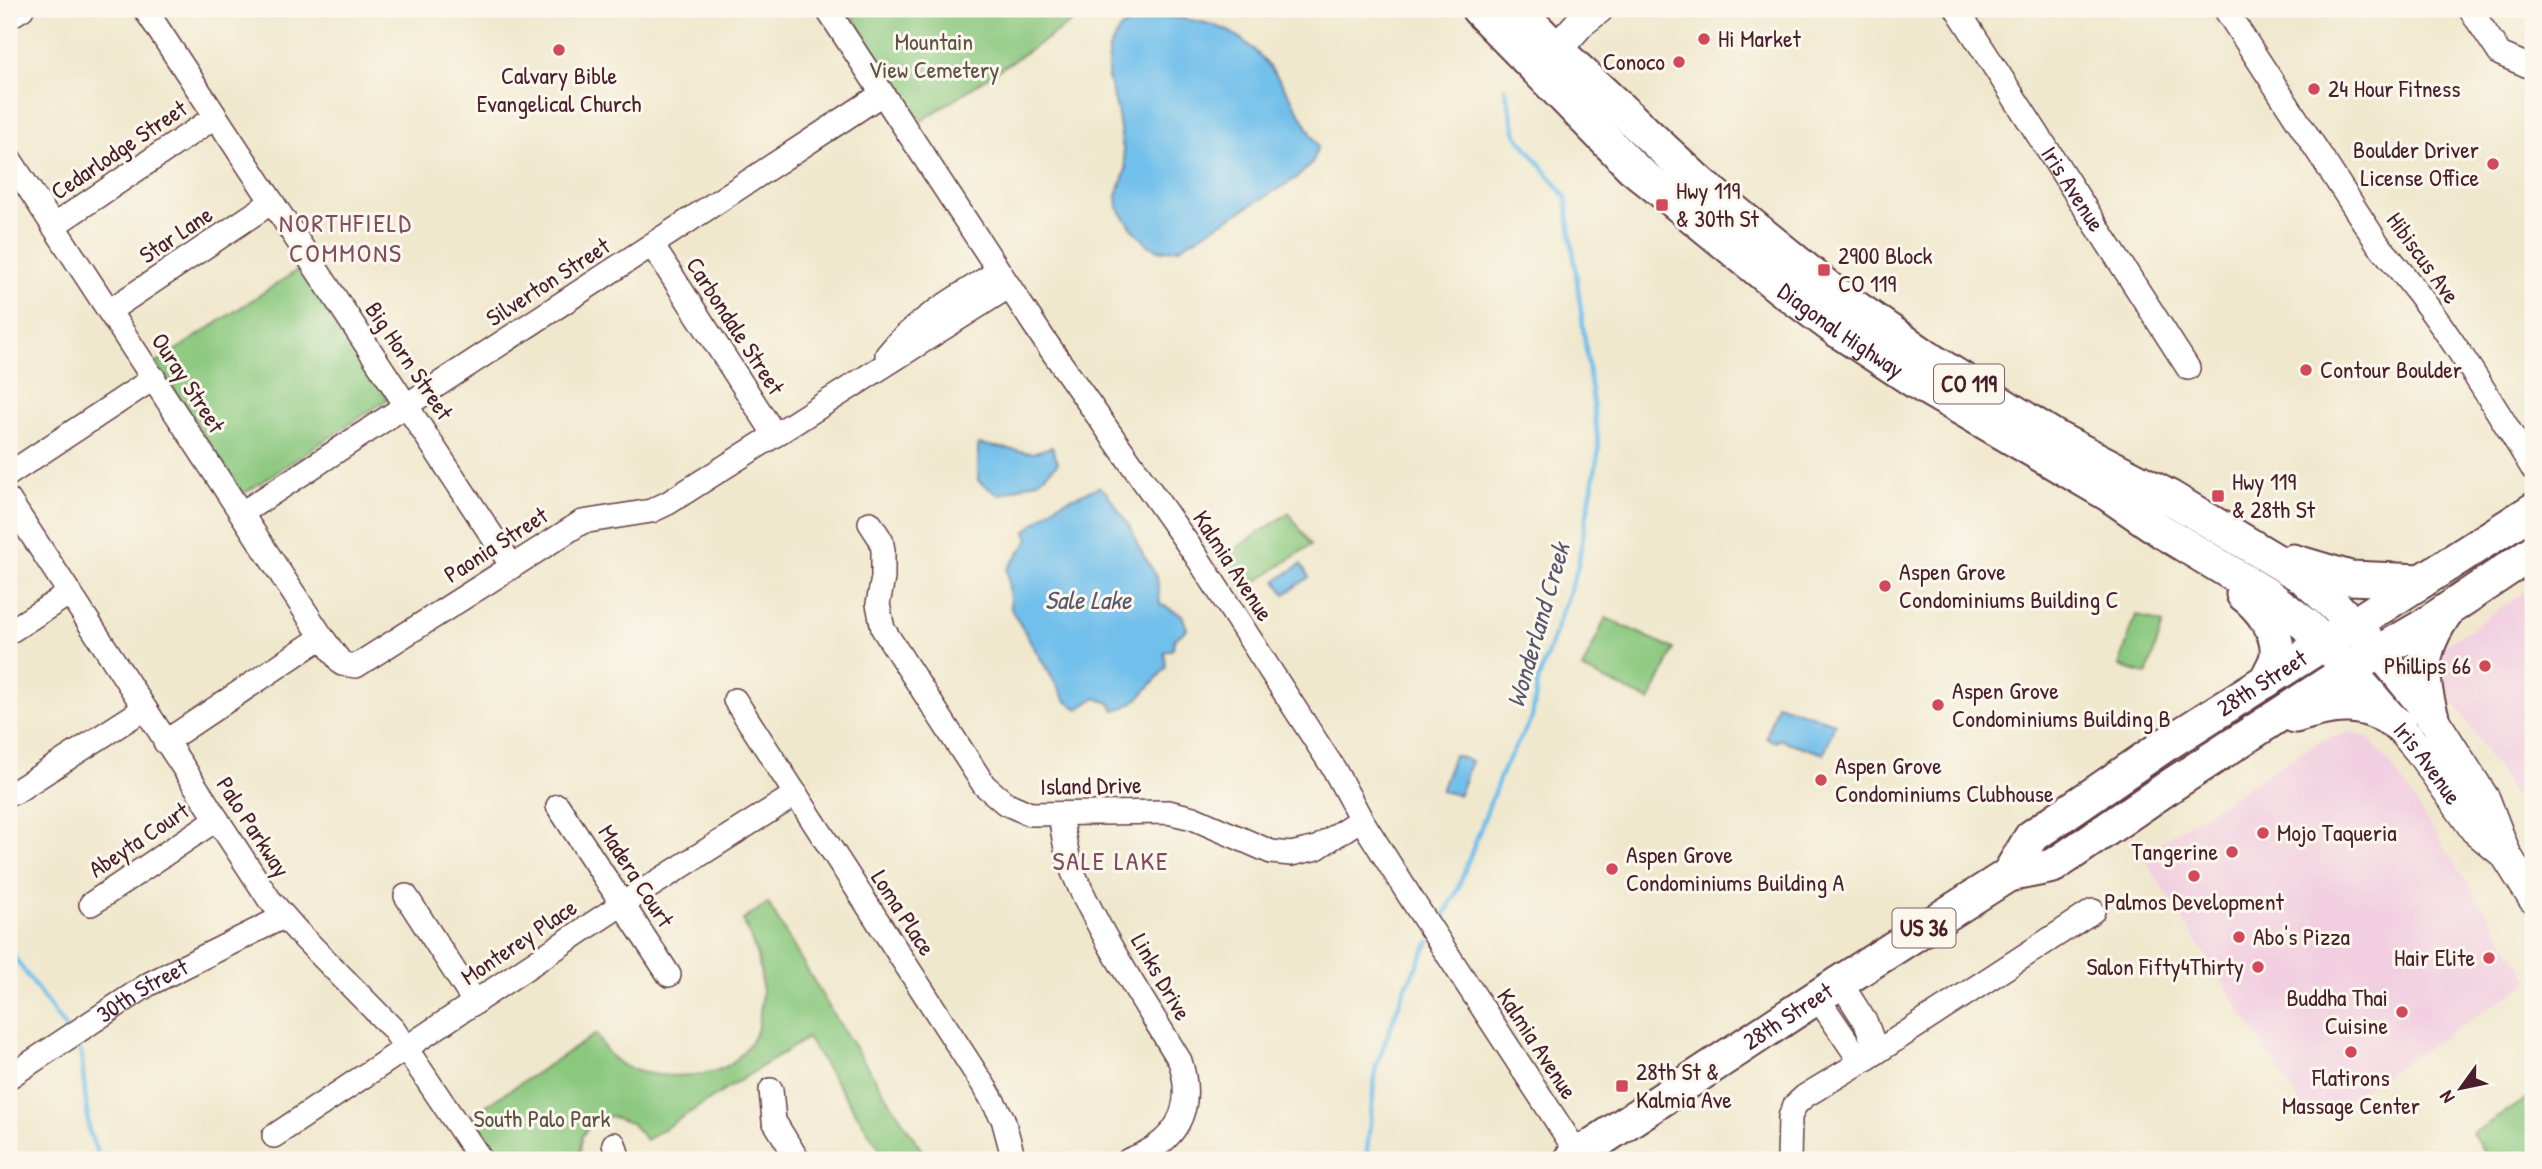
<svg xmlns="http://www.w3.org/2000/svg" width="2542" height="1169" viewBox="0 0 2542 1169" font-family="'Patrick Hand',sans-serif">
<rect width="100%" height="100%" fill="#fbf7ec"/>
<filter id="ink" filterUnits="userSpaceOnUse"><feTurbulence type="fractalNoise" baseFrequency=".0143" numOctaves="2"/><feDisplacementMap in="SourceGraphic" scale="14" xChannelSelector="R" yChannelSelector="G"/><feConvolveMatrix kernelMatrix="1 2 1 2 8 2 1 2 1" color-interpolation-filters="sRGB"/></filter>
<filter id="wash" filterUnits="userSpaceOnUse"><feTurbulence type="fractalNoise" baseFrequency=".00686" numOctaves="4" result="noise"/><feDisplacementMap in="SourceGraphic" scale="28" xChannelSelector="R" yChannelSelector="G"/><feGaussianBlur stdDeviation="1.57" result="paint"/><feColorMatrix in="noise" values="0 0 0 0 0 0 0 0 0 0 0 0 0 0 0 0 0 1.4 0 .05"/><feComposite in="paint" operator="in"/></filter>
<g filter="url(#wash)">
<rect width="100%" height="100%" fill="#f0e8cd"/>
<!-- built -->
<path fill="#f2cfe0" d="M2533 586V825L2445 688 2439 674 2443 647Z
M2350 732 2369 738 2392 766 2531 981 2312 1122 2141 854 2305 750 2325 739Z"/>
<!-- green -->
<path fill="#8ac87e" stroke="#6a7454" stroke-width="2" d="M847 9H1092L921 121Z
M301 268 388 399 243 494 156 363Z
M1289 513 1311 545 1245 589 1223 557Z
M2136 615 2163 624 2147 675 2119 666Z
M1606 618 1674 649 1650 701 1582 669Z
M768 903 833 1014 928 1160H887L807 1038 646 1140 631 1123 610 1116 591 1123 582 1136 580 1153 569 1160H503L473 1114 596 1034C602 1045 608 1055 619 1063 642 1078 698 1080 723 1068 737 1062 749 1046 756 1033 759 1027 759 1019 760 1013 766 976 758 953 743 920Z
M2533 1094V1160H2490L2472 1134Z"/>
<!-- water -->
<path fill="#71bfeb" stroke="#5e6f8b" stroke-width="2" d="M1148 14C1174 18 1204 19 1228 31 1271 54 1295 105 1318 146L1313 162 1298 177 1179 248 1162 251 1149 246 1132 228 1118 208 1117 195 1126 169 1117 109 1108 78 1109 49 1120 29Z
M978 444 1032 453 1052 447 1058 463 1040 480 999 495 978 481Z
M1099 487 1107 493 1132 530 1138 546 1157 577 1160 604 1182 615 1187 629 1174 640 1173 649 1164 652 1166 667C1151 684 1137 707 1114 710L1110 703 1095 698 1078 709 1066 701 1011 609 1007 569 1029 540 1026 531 1059 503Z
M1301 564 1309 577 1285 594 1276 581Z
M1777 704 1835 723 1824 754 1778 739 1777 742 1766 738Z
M1454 755 1471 761 1459 795 1441 791Z"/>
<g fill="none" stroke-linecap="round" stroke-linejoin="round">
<!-- stream -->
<path stroke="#71bfeb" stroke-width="4.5" d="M1439 925 1456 893 1503 769 1532 718 1538 681 1577 569 1599 449 1566 197 1516 134 1505 88
M9 950 66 1029
M75 1043 81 1053 89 1132 100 1160
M1366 1160 1376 1067 1404 990 1429 942"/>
</g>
</g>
<g filter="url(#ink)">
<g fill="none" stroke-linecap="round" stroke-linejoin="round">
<defs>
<g id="minor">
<path d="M145 9 512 566"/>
<path d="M827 9 1043 338 1197 557 1334 769 1361 819 1416 906 1582 1160"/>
<path id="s1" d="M1957 9 2188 368"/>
<path d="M2225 9 2378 244C2438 313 2486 392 2533 469"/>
<path d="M2470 9 2500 54 2533 68"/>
<path d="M9 17 22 9"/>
<path d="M9 158 322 637"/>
<path d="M53 226 215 117"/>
<path d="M652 245 775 435"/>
<path d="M109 311 272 202"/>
<path d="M887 355C916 319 960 296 998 271"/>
<path d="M9 474 154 378"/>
<path d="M9 500 269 899 298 932 393 1029 481 1160"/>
<path d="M242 513 882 94"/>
<path d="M870 523 881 540 883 550V578L878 604 883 629 984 785 1005 803 1030 814 1168 812 1193 818 1271 852 1291 854 1317 848 1361 819"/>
<path d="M9 632 70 593"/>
<path d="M735 700 986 1089 1003 1119 1014 1160"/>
<path d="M165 742 322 637 342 664 356 666 582 522 651 511 668 503 1008 287"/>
<path d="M15 792 144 709"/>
<path d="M558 806 669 975"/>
<path d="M1060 814C1063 834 1066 854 1073 872 1100 936 1144 1001 1180 1061 1196 1110 1176 1143 1129 1160"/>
<path d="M406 896 475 1003"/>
<path d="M91 904 217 819"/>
<path d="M1840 982 1866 1023 1877 1052"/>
<path d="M1817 997 1861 1062"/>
<path id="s2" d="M9 1077 149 984 283 917"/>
<path d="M771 1090 774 1121 798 1160"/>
<path d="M274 1136 622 904 796 794"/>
<path d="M614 1144 619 1160"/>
<path d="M1789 1160 1790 1117 1795 1105 1805 1096 1866 1059 2093 911"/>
</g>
<g id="major">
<path d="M1540 68 1581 22 1598 9"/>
<path d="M2379 652 2432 717 2485 800 2506 855 2533 898"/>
<path id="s3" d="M2350 669 2419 750 2475 829 2506 855"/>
</g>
<g id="highway">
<path id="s4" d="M1478 9 1632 167 1779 287 1837 330 1916 382 2108 494 2163 532 2269 596 2305 624 2350 669"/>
<path d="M1517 9 1556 49 1701 184 1832 291 1931 360 2058 439 2171 498 2303 577 2335 606 2379 652"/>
<path d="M2293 561 2350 578 2422 581"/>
<path d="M2243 594C2260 607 2279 631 2277 655 2276 663 2269 673 2266 681"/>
<path d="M2295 716C2336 703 2363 699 2400 726"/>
<path d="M2432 717C2419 673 2420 649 2447 611"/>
<path id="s5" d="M2008 875 2031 837 2165 745 2533 510"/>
<path id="s6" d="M1570 1160 1817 997 2008 875 2053 866 2173 784 2350 669 2422 627 2533 552"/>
</g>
</defs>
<!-- minor casing -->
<use href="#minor" stroke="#633d43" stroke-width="26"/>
<!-- major casing -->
<use href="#major" stroke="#633d43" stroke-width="33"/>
<!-- highway casing -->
<use href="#highway" stroke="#633d43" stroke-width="37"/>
<!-- minor -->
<use href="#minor" stroke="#fff" stroke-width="23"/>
<!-- major -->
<use href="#major" stroke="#fff" stroke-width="30"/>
<!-- highway -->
<use href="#highway" stroke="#fff" stroke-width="33"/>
</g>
</g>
<!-- markers -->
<g fill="#d1495b" stroke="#fbf7ec" stroke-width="2.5">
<circle cx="1704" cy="39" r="7"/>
<circle cx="559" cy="50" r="7"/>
<circle cx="1679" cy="62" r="7"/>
<circle cx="2314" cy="89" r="7"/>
<circle cx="2493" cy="164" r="7"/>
<rect x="1655" y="198" width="14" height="14" rx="3.5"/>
<rect x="1817" y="263" width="14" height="14" rx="3.5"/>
<circle cx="2306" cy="370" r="7"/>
<rect x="2211" y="489" width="14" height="14" rx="3.5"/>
<circle cx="1885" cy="586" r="7"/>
<circle cx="2485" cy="666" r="7"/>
<circle cx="1938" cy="705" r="7"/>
<circle cx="1821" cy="780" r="7"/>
<circle cx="2263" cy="833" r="7"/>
<circle cx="2232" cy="852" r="7"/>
<circle cx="1612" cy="869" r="7"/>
<circle cx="2194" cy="876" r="7"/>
<circle cx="2239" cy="937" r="7"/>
<circle cx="2489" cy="958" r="7"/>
<circle cx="2258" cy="967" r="7"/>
<circle cx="2402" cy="1012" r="7"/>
<circle cx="2351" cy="1052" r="7"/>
<rect x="1615" y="1079" width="14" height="14" rx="3.5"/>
</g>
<g text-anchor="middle" stroke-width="6" stroke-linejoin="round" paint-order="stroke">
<!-- shield labels -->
<g fill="#fbf7ec" stroke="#7f6065" stroke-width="2">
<rect x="1934" y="364.5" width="70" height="39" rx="5"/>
<rect x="1892.5" y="908.5" width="63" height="39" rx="5"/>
</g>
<g font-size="23" font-weight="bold" fill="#4a1f2b">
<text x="1969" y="392">CO 119</text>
<text x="1924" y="936">US 36</text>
</g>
<!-- poi labels -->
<g font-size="24" fill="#4a1f2b" stroke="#fbf7ec" text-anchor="start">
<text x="1718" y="47">Hi Market</text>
<text x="1665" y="70" text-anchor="end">Conoco</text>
<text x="559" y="84" text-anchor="middle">Calvary Bible<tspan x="559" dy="28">Evangelical Church</tspan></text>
<text x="2328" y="97">24 Hour Fitness</text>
<text x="2479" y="158" text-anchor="end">Boulder Driver<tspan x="2479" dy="28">License Office</tspan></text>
<text x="1676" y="199">Hwy 119<tspan x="1676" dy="28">&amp; 30th St</tspan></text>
<text x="1838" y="264">2900 Block<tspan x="1838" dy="28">CO 119</tspan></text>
<text x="2320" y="378">Contour Boulder</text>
<text x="2232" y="490">Hwy 119<tspan x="2232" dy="28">&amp; 28th St</tspan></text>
<text x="1899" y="580">Aspen Grove<tspan x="1899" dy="28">Condominiums Building C</tspan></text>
<text x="2471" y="674" text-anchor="end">Phillips 66</text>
<text x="1952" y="699">Aspen Grove<tspan x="1952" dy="28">Condominiums Building B</tspan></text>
<text x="1835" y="774">Aspen Grove<tspan x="1835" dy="28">Condominiums Clubhouse</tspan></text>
<text x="2277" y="841">Mojo Taqueria</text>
<text x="2218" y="860" text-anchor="end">Tangerine</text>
<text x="1626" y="863">Aspen Grove<tspan x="1626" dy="28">Condominiums Building A</tspan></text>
<text x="2194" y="910" text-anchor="middle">Palmos Development</text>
<text x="2253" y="945">Abo's Pizza</text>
<text x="2475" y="966" text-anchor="end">Hair Elite</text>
<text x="2244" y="975" text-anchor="end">Salon Fifty4Thirty</text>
<text x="2388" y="1006" text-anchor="end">Buddha Thai<tspan x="2388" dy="28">Cuisine</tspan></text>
<text x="1636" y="1080">28th St &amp;<tspan x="1636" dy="28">Kalmia Ave</tspan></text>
<text x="2351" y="1086" text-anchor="middle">Flatirons<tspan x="2351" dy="28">Massage Center</tspan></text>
</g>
<!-- park labels -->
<g font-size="24" fill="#5d5244" stroke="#fbf7ec">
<text x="934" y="50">Mountain<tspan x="934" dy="28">View Cemetery</tspan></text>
<text x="542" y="1127">South Palo Park</text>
</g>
<!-- street labels -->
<g font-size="24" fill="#4a1f2b" stroke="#fbf7ec">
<text transform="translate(119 150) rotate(-34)" y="8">Cedarlodge Street</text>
<text dy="8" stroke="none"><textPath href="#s1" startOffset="214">Iris Avenue</textPath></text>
<text transform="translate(176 235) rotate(-34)" y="8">Star Lane</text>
<text transform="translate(2423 258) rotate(54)" y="8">Hibiscus Ave</text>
<text transform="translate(548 282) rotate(-33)" y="8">Silverton Street</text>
<text transform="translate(735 326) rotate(57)" y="8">Carbondale Street</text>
<text dy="8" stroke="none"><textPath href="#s4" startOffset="486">Diagonal Highway</textPath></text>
<text transform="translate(409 361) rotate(56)" y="8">Big Horn Street</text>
<text transform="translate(188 383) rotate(57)" y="8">Ouray Street</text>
<text transform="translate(496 545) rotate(-33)" y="8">Paonia Street</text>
<text transform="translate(1233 566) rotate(57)" y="8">Kalmia Avenue</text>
<text dy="8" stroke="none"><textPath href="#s5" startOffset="322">28th Street</textPath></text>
<text dy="8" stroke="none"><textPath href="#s3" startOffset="122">Iris Avenue</textPath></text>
<text transform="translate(1091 786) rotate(-1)" y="8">Island Drive</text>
<text transform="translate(253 827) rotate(57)" y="8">Palo Parkway</text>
<text transform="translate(139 840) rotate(-34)" y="8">Abeyta Court</text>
<text transform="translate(636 876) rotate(57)" y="8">Madera Court</text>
<text transform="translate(903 913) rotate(57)" y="8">Loma Place</text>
<text transform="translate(519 942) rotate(-34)" y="8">Monterey Place</text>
<text transform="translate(1161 977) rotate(60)" y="8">Links Drive</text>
<text dy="8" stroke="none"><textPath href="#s2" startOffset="159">30th Street</textPath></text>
<text dy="8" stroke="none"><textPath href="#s6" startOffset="261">28th Street</textPath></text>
<text transform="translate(1537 1044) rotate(57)" y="8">Kalmia Avenue</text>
</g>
<!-- neighbourhood labels -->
<g font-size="26" letter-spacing="2" fill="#814c61" stroke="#fbf7ec">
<text x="346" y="232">NORTHFIELD<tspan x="346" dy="30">COMMONS</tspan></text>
<text x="1111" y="870">SALE LAKE</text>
</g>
<!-- water labels -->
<g font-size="26" font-style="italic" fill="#58576e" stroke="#fbf7ec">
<text x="1088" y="609">Sale Lake</text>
<text transform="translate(1538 625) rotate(-74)" y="9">Wonderland Creek</text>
</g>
</g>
<!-- margin -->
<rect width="2542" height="1169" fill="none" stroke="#fbf7ec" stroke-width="35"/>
<!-- north arrow -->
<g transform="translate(2461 1088) rotate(237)" stroke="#fbf7ec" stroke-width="5" paint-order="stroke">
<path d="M0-5L12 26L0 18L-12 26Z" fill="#4a1f2b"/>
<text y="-10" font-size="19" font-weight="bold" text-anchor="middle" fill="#4a1f2b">N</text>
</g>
</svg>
